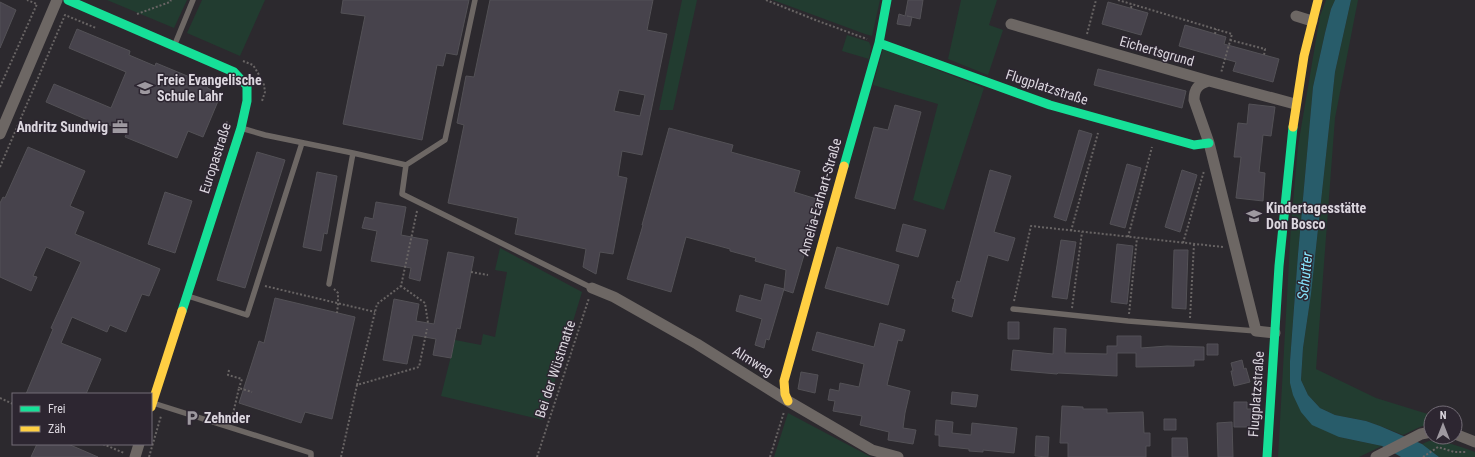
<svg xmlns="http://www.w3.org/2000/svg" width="1475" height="457" viewBox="0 0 1475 457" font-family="'Roboto Condensed',sans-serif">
<rect width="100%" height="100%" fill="#2c292e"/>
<!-- green -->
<path fill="#223c30" d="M107 0H187L174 28Z
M202 0H265L240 56 187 33Z
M682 0H697L673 110H659Z
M773 0H880L872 36 865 34Z
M961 0H997L989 25 1003 30 988 75 948 59Z
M1326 0H1335L1331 9 1325 33 1313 87 1298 254 1290 361V383L1339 437 1382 446 1359 457H1278L1291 225 1298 146 1320 16Z
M1351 0H1358L1335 118 1316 369 1376 398 1431 415V423L1420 427 1403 435 1380 426 1366 421 1335 415 1320 408 1308 395 1301 380 1303 348 1311 294 1335 72Z
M847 35 869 42 871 47 869 59 842 51Z
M883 49 984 88 944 210 913 200 938 104 873 85Z
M500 248 582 292 543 420 441 396 455 340 481 345 483 334 495 337 507 272 495 270Z
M788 413 871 457H774Z
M1429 441C1446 441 1459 446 1475 452V457H1439L1422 444Z"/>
<!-- water -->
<path fill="#285c6a" d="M1335 0H1351L1335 72 1311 294 1303 348 1301 380 1308 395 1320 408 1335 415 1366 421 1380 426 1422 444 1439 457H1401L1382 446 1339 437 1312 425 1301 412 1293 395 1290 383V361L1298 254 1313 87 1325 33 1331 9Z"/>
<!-- building -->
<path fill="#47434c" stroke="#535156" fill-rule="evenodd" d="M343 0H469L457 55 446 53 443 66 437 65 422 140 343 124 365 16 341 13Z
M490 0H653L647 30 667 34 642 155 622 151 618 176 627 178 613 254 600 252 596 274 583 267 586 249 515 234 518 218 448 203 464 125 457 123 466 76 474 77ZM619 90 645 95 640 116 614 111Z
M908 0H923L920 19 907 16 912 17 910 26 897 24 899 14 905 16Z
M0 2 16 10 0 48Z
M1108 2 1148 13 1141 35 1102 24Z
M1185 25 1226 37 1224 44 1279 59 1273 82 1233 71 1236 62 1179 46Z
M77 29 130 51 129 55 155 66 156 63 209 85 207 88 221 94 203 137 188 131 177 158 125 137 127 132 100 121 99 125 46 102 54 84 111 108 126 72 69 48Z
M1098 69 1186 91 1182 108 1094 85Z
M1249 104 1275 107 1271 136 1263 135 1259 172 1265 173 1263 201 1236 198 1241 157H1234L1238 123 1247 124Z
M895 105 921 112 895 209 855 198 874 127 888 130Z
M669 128 733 145 731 152 800 171 794 192 820 200 793 293 784 290 786 270 755 261 756 258 730 251V249L686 237 671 292 627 279 643 225H642Z
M1079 130 1092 134 1066 221 1054 217Z
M28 147 85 171 70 206 84 212 75 234 160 269 149 296 142 294 126 332 110 325 107 332 72 317 61 343 101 359 86 394H26L53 329 51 328 81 262 46 247 33 276 37 277 31 291 0 277V203L3 197 5 198Z
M257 152 285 160 245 288 217 280Z
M1127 164 1141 168 1125 228 1110 224Z
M990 170 1011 176 994 232 1015 238 1008 261 988 255 972 317 952 311 955 299 952 298 957 281 960 282Z
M1182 170 1197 175 1180 232 1165 227Z
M317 172 337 176 327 234 324 233 321 251 303 247Z
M165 192 192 201 175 253 148 244Z
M376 202 406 207 401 235 428 240 420 281 409 278 411 268 371 261 377 231 362 228 365 217 373 219Z
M903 224 926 230 918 257 896 251Z
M1061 240 1076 242 1067 299 1052 297Z
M1117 244 1133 246 1127 304 1111 302Z
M837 247 899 265 888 305 825 288Z
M1174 250H1188L1186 309 1172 308Z
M448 252 474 257 460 329 457 328 451 358 433 355 436 339 413 335 407 364 383 360 394 299 419 304 416 321 434 324Z
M765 284 784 289 769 340 766 339 764 348 755 345 762 319 736 311 740 295 761 301Z
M275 298 355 317 332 419 305 412 301 423 239 403 259 341 264 343Z
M1008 322H1019V339H1008Z
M880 323 905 330 902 341 898 340 887 385 910 391 905 413 903 428 916 430 913 444 888 440 889 432 860 425 862 416 833 411 835 401 828 400 830 389 839 391 840 383 859 387 864 364 812 350 817 332 874 347Z
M1054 328 1066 329 1065 353 1107 354V346H1117V336H1141V348L1167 346 1204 347V360H1194V366L1136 367V353H1117V376L1058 373 1057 374 1011 370 1013 350 1053 354Z
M1207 344H1218V355H1207Z
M1242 360 1244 369 1246 368 1250 382 1234 386 1231 371H1233L1231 363Z
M801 372 818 375 815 393 798 389Z
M952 392 978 395 976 407 951 404Z
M1234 402H1247V409H1254V427H1234Z
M1062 406 1083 407V409H1107V413L1143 412 1144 433H1150V446H1146V457H1068V443H1060Z
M1164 419H1176V430H1164Z
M936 420 953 422 952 433 971 435 972 423 1017 428 1014 453 983 450V452L969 451V449L939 446V435H935Z
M1232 422 1233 457H1218L1217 423Z
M1036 436 1049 437 1048 457 1035 456Z
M1172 438H1187L1188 457H1172Z
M37 444H68L98 457H31Z"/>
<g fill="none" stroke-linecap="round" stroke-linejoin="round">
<!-- path -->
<path stroke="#686464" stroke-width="2" stroke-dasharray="2 2" stroke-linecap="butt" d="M766 0 818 21 867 39
M1118 0 1232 34 1221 73
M1131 8 1132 4
M137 14 170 2 171 0
M1087 34 1096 0
M1215 34 1216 29
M1230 40 1265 49 1264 55
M243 61 253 65 258 73 264 85 265 92 262 101
M0 87 37 4 27 0
M224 131 228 120
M0 167 65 15 96 28
M417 211 401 286 425 303 428 323
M1071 231 1098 133
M1128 237 1152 147
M1183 243 1204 171
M471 272 488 275
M265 286 375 312
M334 289 338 293V304L337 313
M1014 301 1031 226 1223 247
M1072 308 1082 232
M1129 314 1137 238
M1190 318 1194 244
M229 370 228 375 242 379 239 388
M357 385 377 304 401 286
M0 398 13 404
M232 418 239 388 252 392
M103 444 124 453
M149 457 161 416
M341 457 357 385 419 367 427 329
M537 457 589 298
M770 457 784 412
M1423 457 1438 447 1454 452H1466"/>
<!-- lane -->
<path stroke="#6d6764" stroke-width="5.5" d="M175 44 193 0
M241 128 265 135 353 153 329 284
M353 153 406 165 445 140 475 0
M406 165 402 194 592 288
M188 296 247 315 302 143
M1013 309 1128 321 1256 331
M153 403 311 453V457"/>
<!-- street -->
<path stroke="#6d6764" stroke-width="11" d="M1296 16 1312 21
M1011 24 1209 81 1295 104
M1209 81C1198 84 1194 89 1194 100L1209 143 1256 331 1275 333
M0 134 57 0
M592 288 614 297 697 344 788 401 872 450 898 457
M1455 434 1475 442
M135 457 139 444
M1376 457 1421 434 1431 432"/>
<!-- fast -->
<path stroke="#16e098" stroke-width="9" d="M68 0 234 72 247 86V101L241 128 182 311
M879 43 1050 105 1194 145 1209 143
M844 166 879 43 887 0
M1267 457 1279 266 1293 127"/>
<!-- slow -->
<path stroke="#ffcf43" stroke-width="9" d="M1293 127 1304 56 1318 0
M788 401 785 394 784 381 844 166
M151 407 182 311"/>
</g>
<!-- icons -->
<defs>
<symbol id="school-bare" viewBox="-9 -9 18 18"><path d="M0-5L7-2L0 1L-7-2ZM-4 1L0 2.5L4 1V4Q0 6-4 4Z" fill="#9e99a0" stroke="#2d2631" stroke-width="2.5" paint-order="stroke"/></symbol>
<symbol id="office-bare" viewBox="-9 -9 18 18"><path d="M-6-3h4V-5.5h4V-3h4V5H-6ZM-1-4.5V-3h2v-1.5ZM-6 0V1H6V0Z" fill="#9e99a0" stroke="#2d2631" stroke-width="2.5" paint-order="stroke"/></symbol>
<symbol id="parking-bare" viewBox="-9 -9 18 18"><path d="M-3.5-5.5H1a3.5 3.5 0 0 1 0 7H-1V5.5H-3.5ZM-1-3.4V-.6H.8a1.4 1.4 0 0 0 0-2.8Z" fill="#9e99a0" stroke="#2d2631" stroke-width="2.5" paint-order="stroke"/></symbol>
</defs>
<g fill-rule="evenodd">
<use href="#school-bare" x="134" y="77" width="22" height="22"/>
<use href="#office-bare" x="109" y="116" width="22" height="22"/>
<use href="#school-bare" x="1243" y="205" width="22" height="22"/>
<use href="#parking-bare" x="181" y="407" width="22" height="22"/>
</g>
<g text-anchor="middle" stroke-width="3" stroke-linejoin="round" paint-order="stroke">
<!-- street labels -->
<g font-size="14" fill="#dbd6de" stroke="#2d2631">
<text transform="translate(1157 51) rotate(16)" y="5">Eichertsgrund</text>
<text transform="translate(1047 87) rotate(18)" y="5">Flugplatzstraße</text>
<text transform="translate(215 158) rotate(-72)" y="5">Europastraße</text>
<text transform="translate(820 197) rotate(-74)" y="5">Amelia-Earhart-Straße</text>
<text transform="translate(753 361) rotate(32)" y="5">Almweg</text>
<text transform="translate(555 369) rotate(-72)" y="5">Bei der Wüstmatte</text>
<text transform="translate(1256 394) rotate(-86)" y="5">Flugplatzstraße</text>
</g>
<!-- poi labels -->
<g font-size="14" font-weight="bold" fill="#dbd6de" stroke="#2d2631" text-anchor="start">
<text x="157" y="85">Freie Evangelische<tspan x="157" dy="16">Schule Lahr</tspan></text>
<text x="108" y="132" text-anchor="end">Andritz Sundwig</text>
<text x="1266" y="213">Kindertagesstätte<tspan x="1266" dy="16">Don Bosco</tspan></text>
<text x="204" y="423">Zehnder</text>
</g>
<!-- water labels -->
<g font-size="15" font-style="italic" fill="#87e2fb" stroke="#2d2631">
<text transform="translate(1305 276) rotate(-84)" y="5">Schutter</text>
</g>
</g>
<!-- legend -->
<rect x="12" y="393" width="140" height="52" fill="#2d2631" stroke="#736c76"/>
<rect x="20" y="406" width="20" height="6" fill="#16e098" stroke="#736c76"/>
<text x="48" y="413" font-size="12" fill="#dbd6de">Frei</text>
<rect x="20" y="426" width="20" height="6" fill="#ffcf43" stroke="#736c76"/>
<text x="48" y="433" font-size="12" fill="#dbd6de">Zäh</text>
<!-- north arrow -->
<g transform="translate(1443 425)"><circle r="19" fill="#2d2631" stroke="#736c76"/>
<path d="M0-3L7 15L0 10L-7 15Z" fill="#9e99a0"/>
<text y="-6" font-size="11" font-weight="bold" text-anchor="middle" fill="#dbd6de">N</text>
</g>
</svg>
